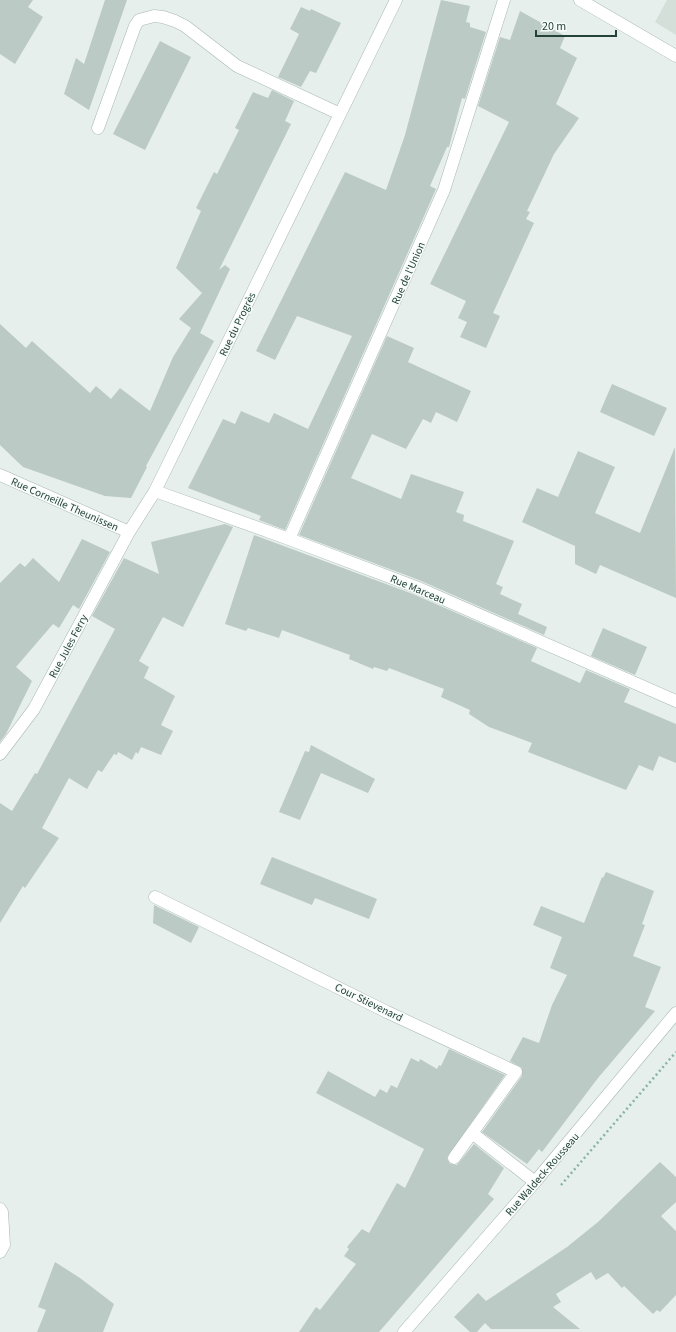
<svg xmlns="http://www.w3.org/2000/svg" width="676" height="1332" viewBox="0 0 676 1332" font-family="'Source Sans 3',sans-serif">
<rect width="100%" height="100%" fill="#e6efeb"/>
<!-- built -->
<path fill="#d4dfda" d="M667 0H676V35L655 22Z"/>
<!-- building -->
<path fill="#bbcac4" d="M0 0H33L28 7 43 17 15 64 0 54Z
M105 0H127L89 110 64 94 76 58 84 64Z
M441 0 470 6 466 22 470 23V27L486 32 465 99 462 98 449 147H447L430 186 436 189 285 530 259 520 261 516 188 488 223 419 235 424 241 411 269 423 274 413 308 429 352 336 297 316 275 360 256 351 345 172 386 190 405 135Z
M301 7 310 11 311 9 341 23 316 73 310 71 301 87 278 77 299 34 290 29Z
M520 11 565 36 560 48 577 58 556 104 579 118 554 154 527 211 530 212 526 219 534 223 493 313 500 316 486 348 460 337 467 322 458 318 466 301 430 284 509 122 478 106 500 37 510 40Z
M160 41 191 57 145 150 113 134Z
M272 90 294 101 285 121 291 124 219 270 225 265 230 269 200 333 214 341 146 466 147 467 131 498 105 496 23 467 0 445V324L26 348 32 341 90 393 96 386 111 399 120 388 150 411 173 357 191 328 179 319 202 293 176 268 201 211 196 208 214 172 217 174 239 130 235 128 253 92 268 98Z
M387 336 414 348 408 362 471 391 457 422 436 412 431 423 423 419 406 449 372 434 351 478 401 499 411 474 464 492 456 512 464 515 463 521 514 541 496 584 503 587 500 594 522 604 518 614 547 627 544 635 419 580 299 535Z
M612 384 667 408 654 436 600 412Z
M675 447 676 598 600 565 596 574 575 564V546L522 522 537 488 558 497 578 451 615 467 595 513 640 533Z
M225 524 233 527 183 627 163 617 139 661 149 667 144 678 175 696 161 725 173 731 161 755 141 747 138 754 136 752 132 760 118 752 117 755 114 754 102 772 98 770 87 789 69 778 42 828 59 838 25 888 23 886 0 923V803L12 811 35 773 37 774 115 629 92 616 124 558 159 574 151 542Z
M254 535 413 594 537 648 531 661 580 683 586 670 630 689 624 702 676 724V763L659 756 653 771 639 765 626 790 528 752 532 743 489 727 469 714 470 710 441 697 444 689 389 668 387 671 374 667 373 669 349 659 350 655 282 630 279 638 248 628 246 631 225 624Z
M82 539 110 552 79 609 73 605 59 628 53 624 16 667 32 681 6 734 0 742V583L20 563 25 567 33 558 59 582Z
M603 628 647 647 635 675 591 656Z
M311 745 375 779 368 793 321 773 300 820 279 812 305 751 309 752Z
M272 857 377 899 369 919 315 898 312 905 260 884Z
M606 872 654 891 642 924 645 925 633 956 661 967 645 1007 655 1011 598 1078 542 1152 539 1149 527 1164 482 1132 522 1076V1068L510 1061 523 1037 539 1043 552 1005 567 975 550 968 562 937 533 925 541 906 584 923 602 877 603 878Z
M154 905 199 927 191 943 153 923Z
M449 1049 505 1075 447 1158 450 1164 457 1165 474 1144 504 1168 488 1194 494 1199 379 1332H299L316 1307 320 1310 356 1264 344 1256 349 1249 347 1247 362 1229 369 1233 397 1183 405 1188 424 1149 316 1093 328 1071 375 1097 380 1089 387 1093 391 1085 397 1088 411 1058 419 1062 420 1059 437 1069 439 1065 441 1066Z
M660 1162 676 1177V1202L661 1216 676 1231V1295L660 1312 657 1310 653 1314 624 1286 622 1288 608 1273 596 1280 591 1272 556 1294 561 1302 553 1307 580 1329H491L485 1323 477 1332H470L454 1317 478 1293 486 1301 567 1247 598 1222Z
M55 1262 80 1278 114 1304 103 1332H37L46 1310 38 1307Z"/>
<g fill="none" stroke-linecap="round" stroke-linejoin="round">
<defs>
<path id="minor" d="M580 0 676 56
M98 128 135 26 139 20 154 16 163 17 175 21 185 26 237 66 340 114
M0 475 129 532
M155 491 289 539 416 587 676 701
M289 539 444 190 504 0
M0 754 34 709 129 532 155 491 396 0
M155 897 387 1012 516 1072 472 1133 535 1182
M454 1158 472 1133
M0 1209 2 1212 4 1245 0 1252
M404 1332 535 1182 676 1013"/>
</defs>
<!-- minor casing -->
<use href="#minor" stroke="#a8b8b2" stroke-width="13"/>
<!-- path -->
<path stroke="#86b3a5" stroke-width="2.5" stroke-dasharray="2 3" stroke-linecap="butt" d="M561 1185 676 1052"/>
<!-- minor -->
<use href="#minor" stroke="#fff" stroke-width="12"/>
</g>
<g text-anchor="middle" stroke-width="3" stroke-linejoin="round" paint-order="stroke">
<!-- street labels -->
<g font-size="11" fill="#24423a" stroke="#f7fbf9">
<text transform="translate(408 273) rotate(-66)" y="4">Rue de l'Union</text>
<text transform="translate(237 324) rotate(-64)" y="4">Rue du Progrès</text>
<text transform="translate(65 504) rotate(24)" y="4">Rue Corneille Theunissen</text>
<text transform="translate(418 589) rotate(23)" y="4">Rue Marceau</text>
<text transform="translate(68 646) rotate(-62)" y="4">Rue Jules Ferry</text>
<text transform="translate(369 1002) rotate(26)" y="4">Cour Stievenard</text>
<text transform="translate(542 1174) rotate(-49)" y="4">Rue Waldeck-Rousseau</text>
</g>
</g>
<!-- scale -->
<path d="M536 30v6h80v-6" fill="none" stroke="#24423a" stroke-width="2"/>
<text x="542" y="30" font-size="12" fill="#24423a" stroke="#f7fbf9" stroke-width="3" paint-order="stroke">20 m</text>
</svg>
